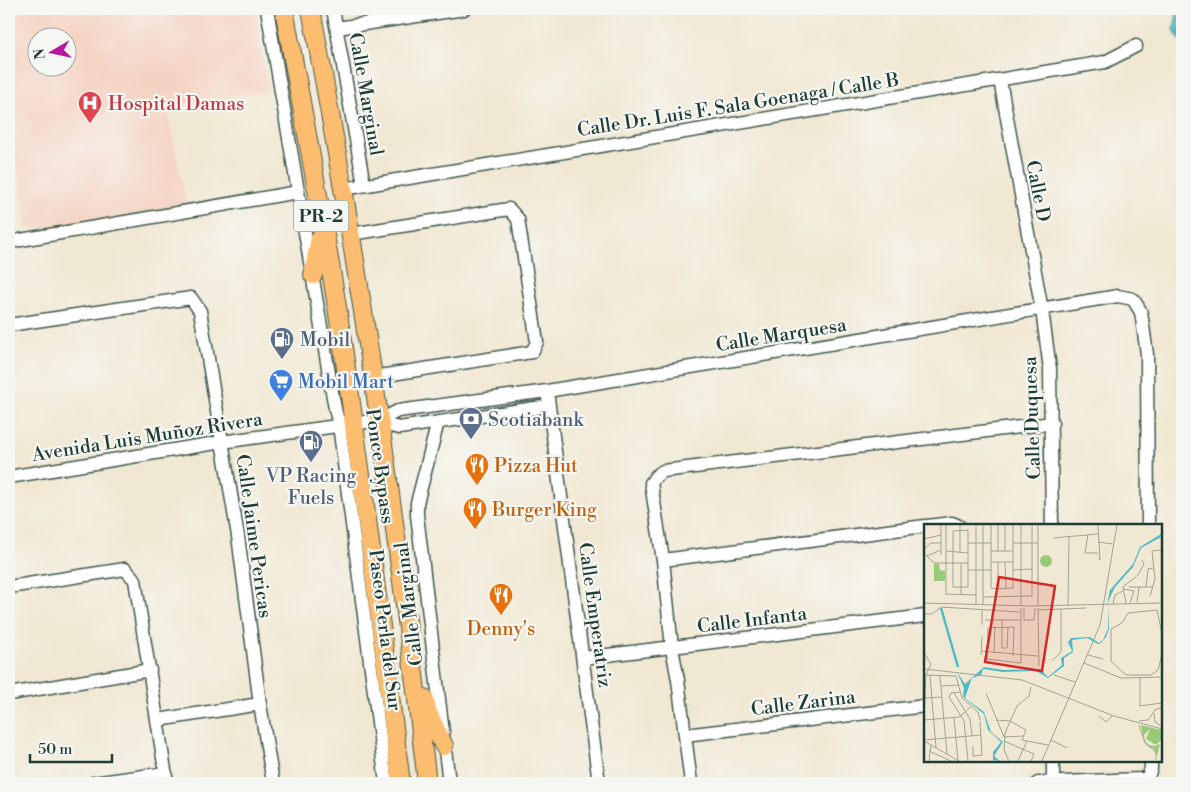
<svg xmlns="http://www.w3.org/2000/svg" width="1191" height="792" viewBox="0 0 1191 792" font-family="'Libre Bodoni',serif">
<defs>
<pattern id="water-waves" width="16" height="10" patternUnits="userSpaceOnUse" patternTransform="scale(1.25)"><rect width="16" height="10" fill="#4ebbc9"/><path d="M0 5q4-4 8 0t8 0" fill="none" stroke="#4099a4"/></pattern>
</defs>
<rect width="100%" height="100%" fill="#f6f6f2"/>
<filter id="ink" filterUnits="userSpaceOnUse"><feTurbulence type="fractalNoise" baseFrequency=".02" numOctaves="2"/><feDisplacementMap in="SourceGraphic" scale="10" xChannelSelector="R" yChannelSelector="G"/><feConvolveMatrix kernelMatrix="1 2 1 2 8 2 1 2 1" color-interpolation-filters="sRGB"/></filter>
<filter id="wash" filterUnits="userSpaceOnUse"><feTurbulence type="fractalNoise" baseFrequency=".0096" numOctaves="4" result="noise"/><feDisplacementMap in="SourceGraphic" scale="20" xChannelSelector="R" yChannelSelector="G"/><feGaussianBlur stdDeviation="1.12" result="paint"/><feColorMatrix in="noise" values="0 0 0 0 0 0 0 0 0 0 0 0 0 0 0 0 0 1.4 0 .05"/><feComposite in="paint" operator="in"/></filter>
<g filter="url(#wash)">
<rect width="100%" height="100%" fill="#f1e8d3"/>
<!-- built -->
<path fill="#f5d3c2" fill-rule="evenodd" d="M9 9H255L268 91 167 107 187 206 36 229 27 228 9 112ZM38 38H68V68H38Z"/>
<!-- water -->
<path fill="url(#water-waves)" stroke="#367c7e" d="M1177 9H1182V45L1174 31Z"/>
</g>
<g filter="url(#ink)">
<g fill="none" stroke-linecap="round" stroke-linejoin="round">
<defs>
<path id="minor" d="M267 9 335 409 339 425 386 783
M333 9 364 185
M337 28 464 9
M1000 80 1042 310 1050 369 1052 526
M343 189 1105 62 1136 46
M351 234 509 209 518 219 537 342 532 352 373 377
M9 242 298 192
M9 325 191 298 200 311 238 536 260 704 273 783
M547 391 599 783
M380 420 391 426 399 428 549 406
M438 422 417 503V515L449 783
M9 477 222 442 380 420 398 411 547 391 1118 296 1133 299 1141 312 1147 354 1148 526
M927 526 952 523 959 526
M663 560 925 526
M9 587 125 569 135 580 167 783
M583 658 925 616
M9 694 150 670
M158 720 260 704
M685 735 925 706
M93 783 166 773
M691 783 678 680 672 648 663 560 651 483 656 476 663 471 1052 423
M1038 783 1140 779 1148 777 1151 768V761
M1053 783V761"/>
<path id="highway" d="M284 9C302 108 321 207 337 307 361 466 381 624 401 783
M311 9C359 265 397 524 427 783
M313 275 320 238
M424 698 428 713 444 746"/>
</defs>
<!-- minor casing -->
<use href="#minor" stroke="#3e574c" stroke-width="15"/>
<!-- highway casing -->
<use href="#highway" stroke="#3e574c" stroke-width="20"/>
<!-- minor -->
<use href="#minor" stroke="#fff" stroke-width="12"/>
<!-- highway -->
<use href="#highway" stroke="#fcbd6f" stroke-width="18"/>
</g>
</g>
<!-- icons -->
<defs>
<symbol id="hospital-pin" viewBox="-11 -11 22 30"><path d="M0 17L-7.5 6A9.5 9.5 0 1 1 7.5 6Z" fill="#e0444e" stroke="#f6f6f2"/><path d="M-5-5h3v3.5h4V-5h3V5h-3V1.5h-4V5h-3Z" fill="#fff"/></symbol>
<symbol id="fuel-pin" viewBox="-11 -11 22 30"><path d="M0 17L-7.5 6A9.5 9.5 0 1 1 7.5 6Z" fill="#5c6f8a" stroke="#f6f6f2"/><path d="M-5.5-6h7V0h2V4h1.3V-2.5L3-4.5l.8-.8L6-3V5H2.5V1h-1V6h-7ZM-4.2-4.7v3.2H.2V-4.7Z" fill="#fff"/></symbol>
<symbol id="supermarket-pin" viewBox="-11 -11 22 30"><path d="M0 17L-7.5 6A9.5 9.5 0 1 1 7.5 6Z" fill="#3f7fe0" stroke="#f6f6f2"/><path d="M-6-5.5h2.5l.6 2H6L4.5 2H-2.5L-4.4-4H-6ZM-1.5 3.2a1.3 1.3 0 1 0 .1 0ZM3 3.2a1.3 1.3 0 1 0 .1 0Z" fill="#fff"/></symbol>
<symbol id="bank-pin" viewBox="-11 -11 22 30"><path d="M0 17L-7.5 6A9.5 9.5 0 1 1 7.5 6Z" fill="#5c6f8a" stroke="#f6f6f2"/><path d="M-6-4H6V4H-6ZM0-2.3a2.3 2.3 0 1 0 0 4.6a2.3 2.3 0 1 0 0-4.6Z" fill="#fff"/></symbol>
<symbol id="restaurant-pin" viewBox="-11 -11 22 30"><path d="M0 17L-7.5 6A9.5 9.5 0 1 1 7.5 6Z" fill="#e8710a" stroke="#f6f6f2"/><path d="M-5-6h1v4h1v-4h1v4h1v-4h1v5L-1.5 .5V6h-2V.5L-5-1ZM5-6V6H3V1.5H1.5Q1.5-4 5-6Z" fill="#fff"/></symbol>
</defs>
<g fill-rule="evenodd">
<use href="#hospital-pin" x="76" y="89" width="28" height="38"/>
<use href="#fuel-pin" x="268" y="325" width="28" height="38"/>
<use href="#supermarket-pin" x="267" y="367" width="28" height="38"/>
<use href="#bank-pin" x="457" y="405" width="28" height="38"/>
<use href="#fuel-pin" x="297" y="428" width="28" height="38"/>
<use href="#restaurant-pin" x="463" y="451" width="28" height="38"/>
<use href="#restaurant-pin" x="461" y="495" width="28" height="38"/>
<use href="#restaurant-pin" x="487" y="581" width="28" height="38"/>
</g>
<g text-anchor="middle" stroke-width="4.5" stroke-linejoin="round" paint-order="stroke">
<!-- shield labels -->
<rect fill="#f6f6f2" stroke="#60746d" stroke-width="1" x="293.5" y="200.5" width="55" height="31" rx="4"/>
<g font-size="18" font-weight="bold" fill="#1f3d34">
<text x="321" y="222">PR-2</text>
</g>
<!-- street labels -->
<g font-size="19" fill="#1f3d34" stroke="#f6f6f2">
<text transform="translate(367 94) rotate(80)" y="7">Calle Marginal</text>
<text transform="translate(738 104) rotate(-9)" y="7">Calle Dr. Luis F. Sala Goenaga / Calle B</text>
<text transform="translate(1039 191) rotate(79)" y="7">Calle D</text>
<text transform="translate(781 334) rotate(-9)" y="7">Calle Marquesa</text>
<text transform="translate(1031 418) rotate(-92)" y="7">Calle Duquesa</text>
<text transform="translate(147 436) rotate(-9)" y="7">Avenida Luis Muñoz Rivera</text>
<text transform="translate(381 466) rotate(82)" y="7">Ponce Bypass</text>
<text transform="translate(255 536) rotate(82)" y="7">Calle Jaime Pericas</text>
<text transform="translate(408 604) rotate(-97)" y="7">Calle Marginal</text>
<text transform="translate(596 615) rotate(82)" y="7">Calle Emperatriz</text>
<text transform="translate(752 619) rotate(-7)" y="7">Calle Infanta</text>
<text transform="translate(386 630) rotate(83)" y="7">Paseo Perla del Sur</text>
<text transform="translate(803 702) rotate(-7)" y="7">Calle Zarina</text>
</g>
<!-- health labels -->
<g font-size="19" fill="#be3a42" stroke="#f6f6f2" text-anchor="start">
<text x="108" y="110">Hospital Damas</text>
</g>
<!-- service labels -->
<g font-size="19" fill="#4e5e75" stroke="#f6f6f2" text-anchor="start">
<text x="300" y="346">Mobil</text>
<text x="488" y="426">Scotiabank</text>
<text x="311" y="482" text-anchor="middle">VP Racing<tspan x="311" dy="22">Fuels</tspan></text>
</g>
<!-- shop labels -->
<g font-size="19" fill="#366cbe" stroke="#f6f6f2" text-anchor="start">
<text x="298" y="388">Mobil Mart</text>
</g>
<!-- food labels -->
<g font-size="19" fill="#c56008" stroke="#f6f6f2" text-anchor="start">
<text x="494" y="472">Pizza Hut</text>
<text x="492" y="516">Burger King</text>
<text x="501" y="635" text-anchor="middle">Denny's</text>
</g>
</g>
<!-- overview -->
<g transform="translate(924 524)">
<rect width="238" height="238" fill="#f1e8d3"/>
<path d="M217 201 237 206V216L232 221 222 215 226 205 220 211 221 217 225 221 231 222 236 220 233 232 231 226 223 221 220 217Z" fill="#99ca7a"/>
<path d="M116 37a6 6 0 1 1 12 0a6 6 0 1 1-12 0ZM10 40H15L16 46 21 47V57H10Z" fill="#99ca7a"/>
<path d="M237 10V13L217 24 209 43 191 63 183 80 186 66 209 40 216 23ZM185 83V105L182 113 177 119 174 120 163 114 148 116 149 128 140 134V142L124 154 112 147 79 148 59 145 57 151 48 154 41 174 60 188 67 208 79 218 70 232 76 237 69 236V228L77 218 64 206 60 190 39 173 40 164 33 148 41 160 60 143 80 146 116 145 124 153 138 141 137 134 148 127 144 118 147 114 166 113 175 119 179 116 184 105Z" fill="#4ebbc9"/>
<path fill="none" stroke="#4ebbc9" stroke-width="2.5" d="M17 84 34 143"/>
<path fill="none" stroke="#9da493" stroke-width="1" d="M17 1V31M22 1V71M36 1V29M52 1V80M59 1V81M67 1V64L74 65 89 64V1M74 1V27M81 1V27M97 1V82M174 1 176 36 175 33M44 6V63H29V7ZM164 10 161 29H174M129 14 174 10M0 15 17 11M174 18 189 20M44 19H67M89 19H114M0 25 7 19H17M22 27 44 29M67 27H89M0 29 10 39H44M3 32 17 26M67 38H89M74 38V65M81 38 82 65M37 40V70M44 46H67M89 46 108 45M205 63H229M222 63 224 45 230 44M199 65 210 67 206 79M22 70 52 71M226 72 231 55 228 27 238 26M59 73 108 72V1M213 78 215 63M0 79 106 82 238 79M202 79 199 63 214 51 220 40 218 36M189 80 191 71 199 67M114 81V1M144 82 145 13M100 84V96H110L111 84M114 84 115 142M58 85V101M114 86 162 84M0 90H8L17 83 96 88M61 96H97M78 96V124H83L84 103M238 110 233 86 204 89 198 99 187 105V137L202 151H227L234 146 238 130M57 127 114 132M0 129 7 140 2 151 0 192M70 129 71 102M57 131 58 113M164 131 179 135M89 132 90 103 64 104 63 135 97 139V84M128 137 137 128V85M160 139 197 154 238 153M0 145 98 156 190 192 238 205M0 151 32 152 38 174 54 188 56 196M6 151 12 224M130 151 151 158M16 152 23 230M216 154V182L238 179M17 162 35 161M36 168 27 169 25 173 40 197 44 237M30 169 46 195 48 211M62 169 80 213 99 212M1 174 18 173M230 189 231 198 237 202M175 192 182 198 188 192M30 194 34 237M0 196 35 193 47 183M72 196 86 197 102 206 98 216 103 217M215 197 224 196 231 186 238 183M215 201 221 219 232 228V236M0 216 57 211M127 216 143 224M0 217 35 237M80 217 110 230 107 237M103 217 124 221M49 222V232L58 231 56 197M5 227 27 237M5 237 7 221M85 237 80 226 81 209 93 182 105 172 107 163M94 237 103 217M118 237 176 101 193 1"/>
<path fill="#d62828" fill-opacity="0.15" stroke="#d62828" stroke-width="2.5" d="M75 53 131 62 118 147 61 138Z"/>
<rect width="238" height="238" fill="none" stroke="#1f3d34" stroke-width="2.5"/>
</g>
<!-- margin -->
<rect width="1191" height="792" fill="none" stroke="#f6f6f2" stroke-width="30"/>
<!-- north arrow -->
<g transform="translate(52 52) rotate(261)"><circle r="24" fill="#f6f6f2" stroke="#a0aca6"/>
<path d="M0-4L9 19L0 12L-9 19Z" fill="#b5179e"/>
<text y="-8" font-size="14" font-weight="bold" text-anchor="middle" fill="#1f3d34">N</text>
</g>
<!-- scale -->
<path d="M30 754v8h82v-8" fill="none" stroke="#1f3d34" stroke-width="2.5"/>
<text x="38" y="754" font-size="15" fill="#1f3d34" stroke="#f6f6f2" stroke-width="4" paint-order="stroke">50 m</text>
</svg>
